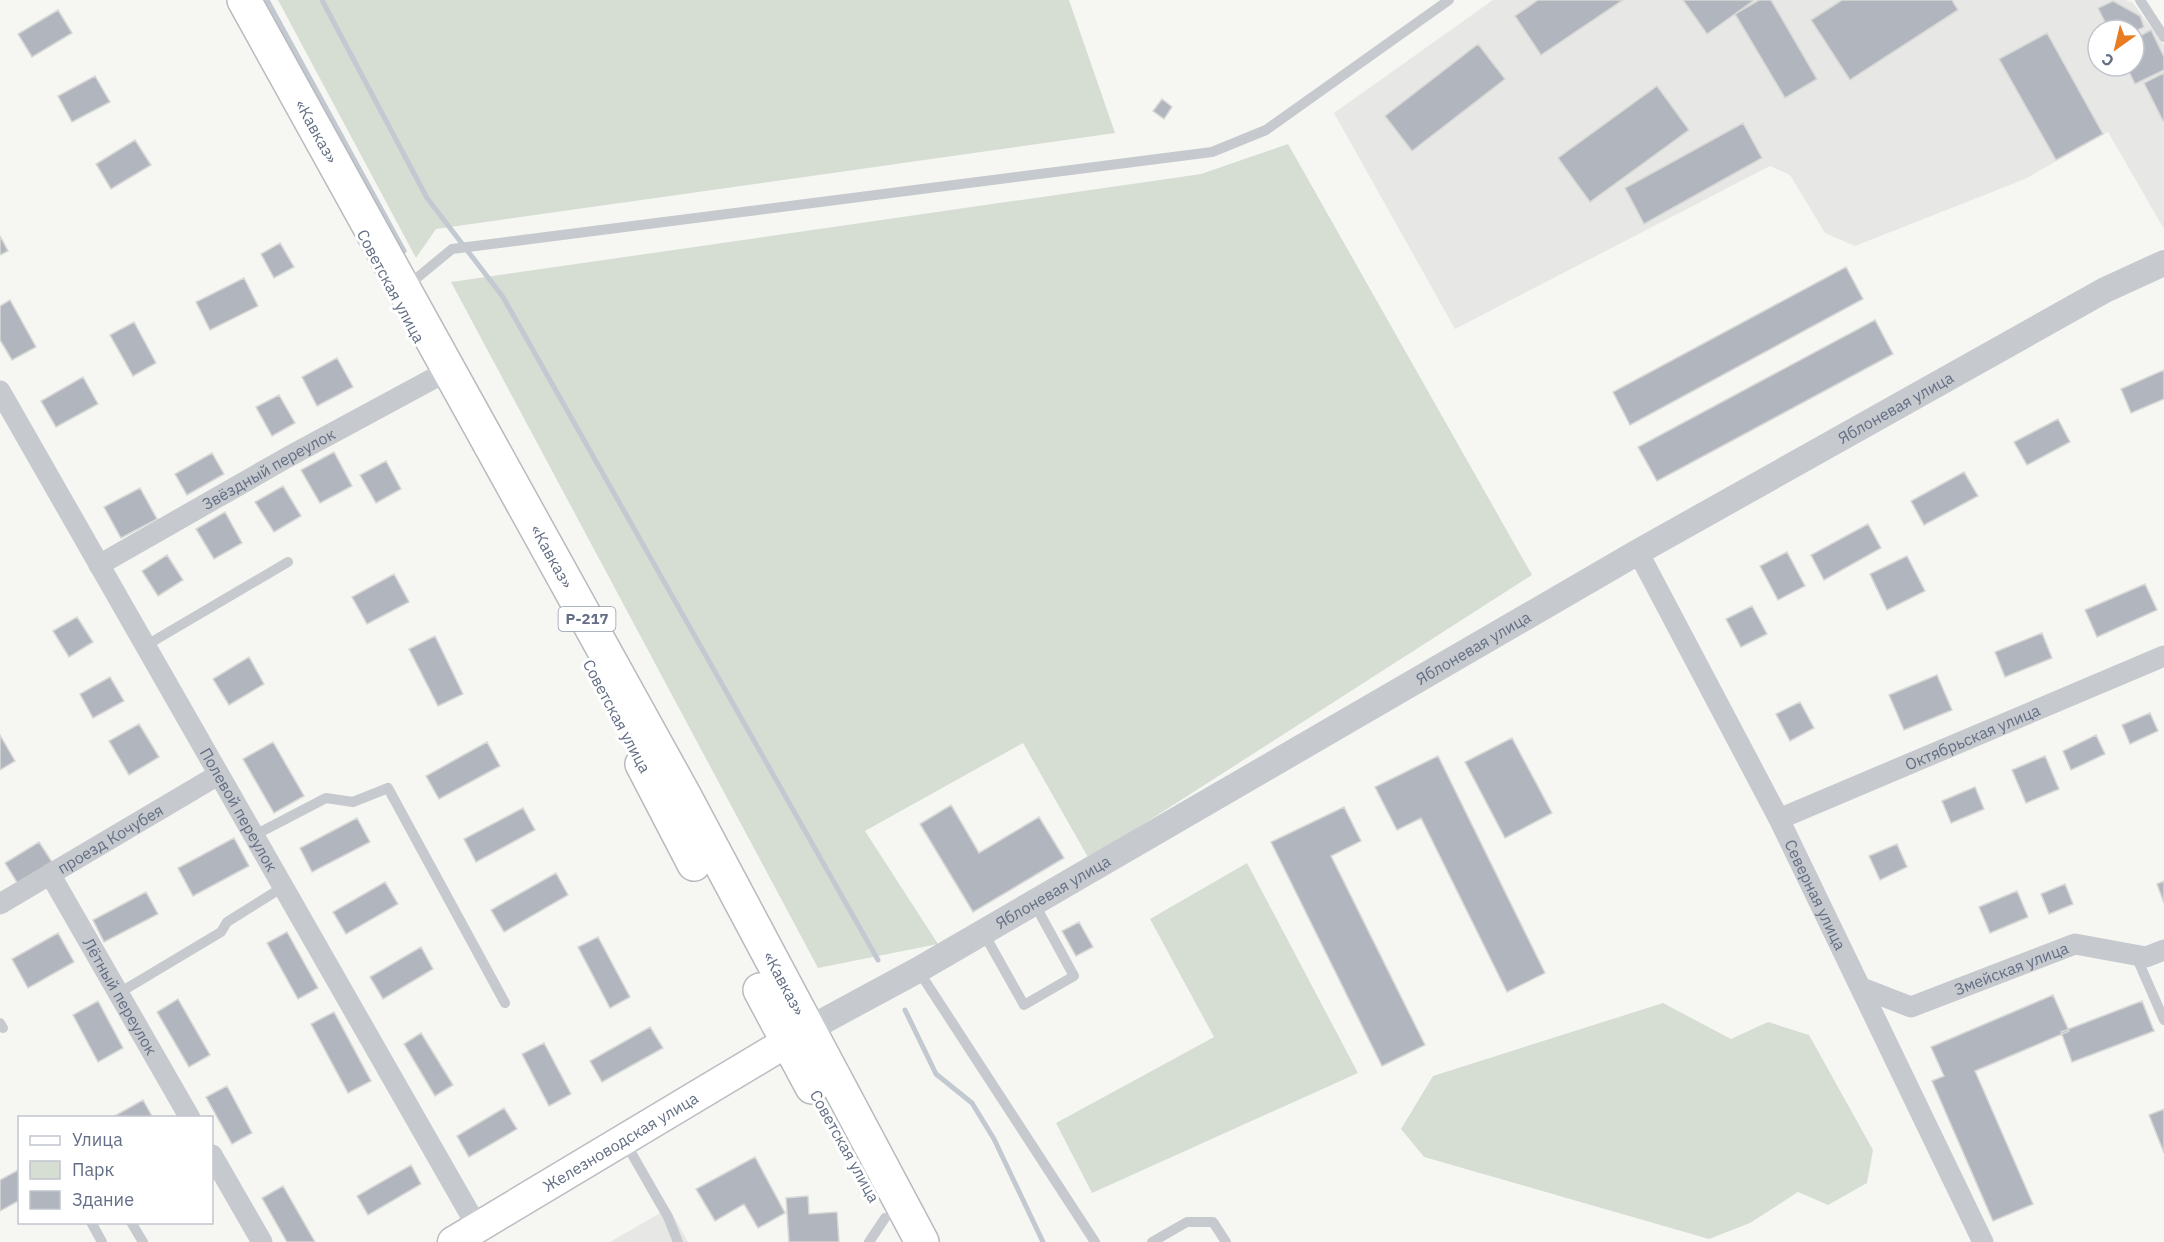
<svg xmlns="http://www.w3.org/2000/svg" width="2164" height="1242" viewBox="0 0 2164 1242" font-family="'IBM Plex Sans',sans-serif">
<rect width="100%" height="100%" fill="#f6f7f3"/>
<!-- built -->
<path fill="#e7e7e6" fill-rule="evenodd" d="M1493 0H2126L2133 3 2164 45V229L2108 132 2025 179 1855 246 1825 233 1790 175 1770 166 1455 329 1334 113ZM2098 30H2134V66H2098Z
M669 1208 688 1242H610Z"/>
<!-- green -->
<path fill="#d6ded4" d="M278 0H1069L1115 133 436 229 416 258Z
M1288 144 1532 575 1089 859 1023 743 865 831 938 944 818 968 451 282 1201 174Z
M1247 863 1358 1073 1092 1193 1056 1123 1214 1037 1150 919Z
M1663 1003 1731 1039 1768 1022 1809 1035 1873 1150 1867 1183 1828 1205 1798 1192 1750 1223 1709 1239 1424 1157 1401 1129 1433 1076Z"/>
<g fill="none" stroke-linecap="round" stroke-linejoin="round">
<!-- stream -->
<path stroke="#c2c9d1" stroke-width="5" d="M267 0 404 251
M322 0 427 198 503 297 878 960
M905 1010 936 1074 972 1103 994 1139 1043 1242"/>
</g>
<!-- building -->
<path fill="#b1b5bd" stroke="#d7d8d6" stroke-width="1.5" d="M1538 0H1623L1541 55 1515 16Z
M1683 0H1752L1753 1 1707 34Z
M1759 0H1771L1817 79 1785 98 1735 14Z
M1842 0H1952L1958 10 1850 80 1811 20Z
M2113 1 2140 16 2144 27 2134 32 2109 30 2098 8Z
M58 10 72 33 32 57 18 34Z
M2151 30 2164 57V70L2135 84 2126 66H2134V39Z
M2047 33 2103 134 2056 160 1999 59Z
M1478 44 1505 79 1412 151 1385 116Z
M2164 73V120L2163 121 2144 83Z
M95 76 110 102 72 122 58 96Z
M1657 86 1689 130 1590 202 1558 158Z
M1162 99 1172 107 1164 119 1153 111Z
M1743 123 1762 158 1644 224 1625 188Z
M135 140 151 165 111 189 96 164Z
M0 236 8 251 0 255Z
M280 243 294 267 274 278 261 254Z
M1846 267 1863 299 1630 425 1613 392Z
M244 278 258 306 210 330 196 302Z
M10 300 36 347 12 360 0 340V306Z
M1875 320 1893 354 1657 481 1638 447Z
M134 322 156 363 133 376 110 335Z
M337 358 353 387 317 406 302 377Z
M2164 370V399L2131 413 2121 389Z
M83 377 98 404 56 427 41 401Z
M279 395 295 423 272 436 256 407Z
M2058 419 2070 442 2027 465 2014 442Z
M334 452 352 486 320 503 301 470Z
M212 453 224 474 187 495 175 474Z
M386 461 401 489 376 503 360 475Z
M1964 472 1978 496 1924 525 1911 501Z
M283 486 301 516 274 532 255 502Z
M140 488 157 519 121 538 104 507Z
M225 512 242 543 214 559 196 529Z
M1868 524 1881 548 1824 580 1811 555Z
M1787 552 1805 586 1778 600 1760 566Z
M167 555 183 580 158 596 142 571Z
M1907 556 1925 591 1887 610 1870 574Z
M394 574 409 602 367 624 352 597Z
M2145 584 2157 610 2097 637 2085 610Z
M1752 606 1767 634 1741 647 1726 619Z
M77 617 93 642 69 657 53 631Z
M2042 633 2052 658 2005 677 1995 652Z
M435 636 463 694 438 706 409 649Z
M249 657 264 684 229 705 213 679Z
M1937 675 1952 710 1904 730 1889 695Z
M110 677 124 701 93 718 80 694Z
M1800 702 1814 728 1790 741 1776 714Z
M2150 713 2158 731 2130 744 2122 725Z
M139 724 159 757 129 775 109 741Z
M0 735 15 761 0 770Z
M2096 735 2105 754 2071 770 2063 751Z
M1512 738 1552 813 1505 838 1465 762Z
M273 742 304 796 274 813 243 759Z
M487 742 500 766 439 799 426 776Z
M1438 756 1545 973 1507 992 1421 818 1397 830 1375 787Z
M2045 756 2059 789 2026 803 2012 770Z
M1975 787 1984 809 1951 823 1942 801Z
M951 805 979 853 1039 817 1064 858 973 912 920 824Z
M1344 807 1361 841 1331 856 1425 1045 1382 1066 1271 842Z
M523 808 535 830 476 862 464 839Z
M357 818 370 842 312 872 300 848Z
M234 838 249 866 193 896 178 868Z
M39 842 52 862 18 884 5 863Z
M1897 844 1907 867 1880 880 1869 856Z
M556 873 568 895 504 932 491 910Z
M2164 881V903L2157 884Z
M385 882 398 904 346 934 333 912Z
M2065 884 2073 904 2049 914 2041 894Z
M2017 891 2028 917 1990 933 1979 907Z
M146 892 158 914 104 942 93 920Z
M1079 922 1093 947 1076 956 1062 931Z
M287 932 318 988 298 999 267 943Z
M58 933 74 962 28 988 12 959Z
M598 937 630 997 610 1008 578 947Z
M421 947 433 969 383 999 370 977Z
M2053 995 2069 1031 1975 1071 2033 1204 1993 1221 1932 1081 1944 1076 1931 1047Z
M178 999 210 1055 189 1067 157 1012Z
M98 1001 123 1048 98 1062 73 1015Z
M2142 1001 2154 1031 2072 1062 2061 1032Z
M334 1012 371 1081 348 1093 311 1024Z
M650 1027 663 1048 602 1082 590 1061Z
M421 1033 453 1085 435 1096 404 1044Z
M544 1043 571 1094 549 1106 522 1054Z
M227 1086 252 1133 232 1144 206 1097Z
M143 1100 153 1118H111Z
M504 1108 517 1129 469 1157 457 1136Z
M2164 1109V1153L2149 1115Z
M755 1157 785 1213 758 1228 744 1204 715 1221 696 1189Z
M411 1165 421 1184 368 1215 357 1196Z
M20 1169V1200L0 1211V1180Z
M283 1186 315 1242H287L262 1198Z
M808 1196 809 1214 837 1212 839 1242H789L786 1198Z"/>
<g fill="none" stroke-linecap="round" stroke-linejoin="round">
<defs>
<g id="secondary">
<path id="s9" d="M453 1242 807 1030"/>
</g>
<g id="trunk">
<path id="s10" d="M244 0 683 793 922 1242"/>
<path d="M642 764 694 864"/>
<path d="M760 990 812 1087"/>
</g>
</defs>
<!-- secondary casing -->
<use href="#secondary" stroke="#bbbdc3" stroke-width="33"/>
<!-- trunk casing -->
<use href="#trunk" stroke="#b8babe" stroke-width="36"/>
<!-- service -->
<path stroke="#c6c9cd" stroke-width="10" d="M2140 0 2164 37
M406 287 452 249 1212 152 1266 130 1449 0
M145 646 288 562
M253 836 326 798 353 802 388 788 505 1003
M983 932 1024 1005 1074 976 1034 903
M2136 956 2164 1020
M918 970 1095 1242
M119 993 221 932 227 922 283 887
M0 1023 3 1028
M625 1142 668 1217 678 1242
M91 1222 102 1242
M131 1222 143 1242
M869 1242 885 1218
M1152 1242 1187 1222H1213L1226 1242"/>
<!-- minor -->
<g stroke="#c6c9cd" stroke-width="21">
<path id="s1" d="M0 391 478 1228"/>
<path id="s2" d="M1638 552 1779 819 1983 1242"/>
<path id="s3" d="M99 565 288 457 438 376"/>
<path id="s4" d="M1779 819 2164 656"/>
<path id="s5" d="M50 874 190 1118"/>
<path id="s6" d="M0 904 218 775"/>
<path id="s7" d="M1862 988 1911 1007 2075 944 2146 957 2164 950"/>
<path d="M212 1155 262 1242"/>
</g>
<!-- tertiary -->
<path stroke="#c6c9cd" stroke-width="26" id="s8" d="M807 1030 918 970 1638 552 2105 290 2164 263"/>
<!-- secondary -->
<use href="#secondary" stroke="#fff" stroke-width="30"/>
<!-- trunk -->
<use href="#trunk" stroke="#fff" stroke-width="33"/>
</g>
<g text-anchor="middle" stroke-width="6" stroke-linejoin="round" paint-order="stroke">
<!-- shield labels -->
<rect fill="#fff" stroke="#929aaa" stroke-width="1.5" x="558.5" y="607" width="57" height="24" rx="4.5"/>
<g font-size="15" font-weight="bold" fill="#646f85">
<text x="587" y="624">Р-217</text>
</g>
<!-- street labels -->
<g font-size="16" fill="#646f85" stroke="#fff">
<text dy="6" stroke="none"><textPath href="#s10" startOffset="150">«Кавказ»</textPath></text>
<text transform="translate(391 286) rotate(62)" y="6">Советская улица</text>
<text dy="6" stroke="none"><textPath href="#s8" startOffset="1254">Яблоневая улица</textPath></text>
<text dy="6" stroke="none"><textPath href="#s3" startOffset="195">Звёздный переулок</textPath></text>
<text dy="6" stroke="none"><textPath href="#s10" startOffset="636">«Кавказ»</textPath></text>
<text dy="6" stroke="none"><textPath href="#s8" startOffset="768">Яблоневая улица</textPath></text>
<text transform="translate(617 716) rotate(62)" y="6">Советская улица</text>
<text dy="6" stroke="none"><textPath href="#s4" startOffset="210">Октябрьская улица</textPath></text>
<text dy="6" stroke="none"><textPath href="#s1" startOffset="482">Полевой переулок</textPath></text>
<text dy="6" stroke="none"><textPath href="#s6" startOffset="128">проезд Кочубея</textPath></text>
<text dy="6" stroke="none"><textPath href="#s8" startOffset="282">Яблоневая улица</textPath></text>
<text dy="6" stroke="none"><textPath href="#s2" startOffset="386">Северная улица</textPath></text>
<text dy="6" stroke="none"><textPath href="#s7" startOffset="160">Змейская улица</textPath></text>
<text dy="6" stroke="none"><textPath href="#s10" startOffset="1122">«Кавказ»</textPath></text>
<text dy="6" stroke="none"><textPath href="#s5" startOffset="141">Лётный переулок</textPath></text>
<text dy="6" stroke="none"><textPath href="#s9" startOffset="195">Железноводская улица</textPath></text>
<text transform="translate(845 1146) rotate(61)" y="6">Советская улица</text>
</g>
</g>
<!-- legend -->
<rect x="18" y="1116" width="195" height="108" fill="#ffffff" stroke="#c1c5ce" stroke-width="1.5"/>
<rect x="30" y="1136" width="30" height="9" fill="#ffffff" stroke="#c1c5ce" stroke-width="1.5"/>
<text x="72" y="1146" font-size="18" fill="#646f85">Улица</text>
<rect x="30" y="1161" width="30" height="18" fill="#d6ded4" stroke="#c1c5ce" stroke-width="1.5"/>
<text x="72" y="1176" font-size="18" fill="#646f85">Парк</text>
<rect x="30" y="1191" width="30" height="18" fill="#b1b5bd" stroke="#c1c5ce" stroke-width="1.5"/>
<text x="72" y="1206" font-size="18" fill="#646f85">Здание</text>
<!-- north arrow -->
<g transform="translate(2116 48) rotate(214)"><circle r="28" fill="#ffffff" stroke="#c1c5ce" stroke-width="1.5"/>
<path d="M0-4.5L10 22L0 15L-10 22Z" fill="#e97c21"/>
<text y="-9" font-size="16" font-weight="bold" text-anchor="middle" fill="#646f85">С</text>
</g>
</svg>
